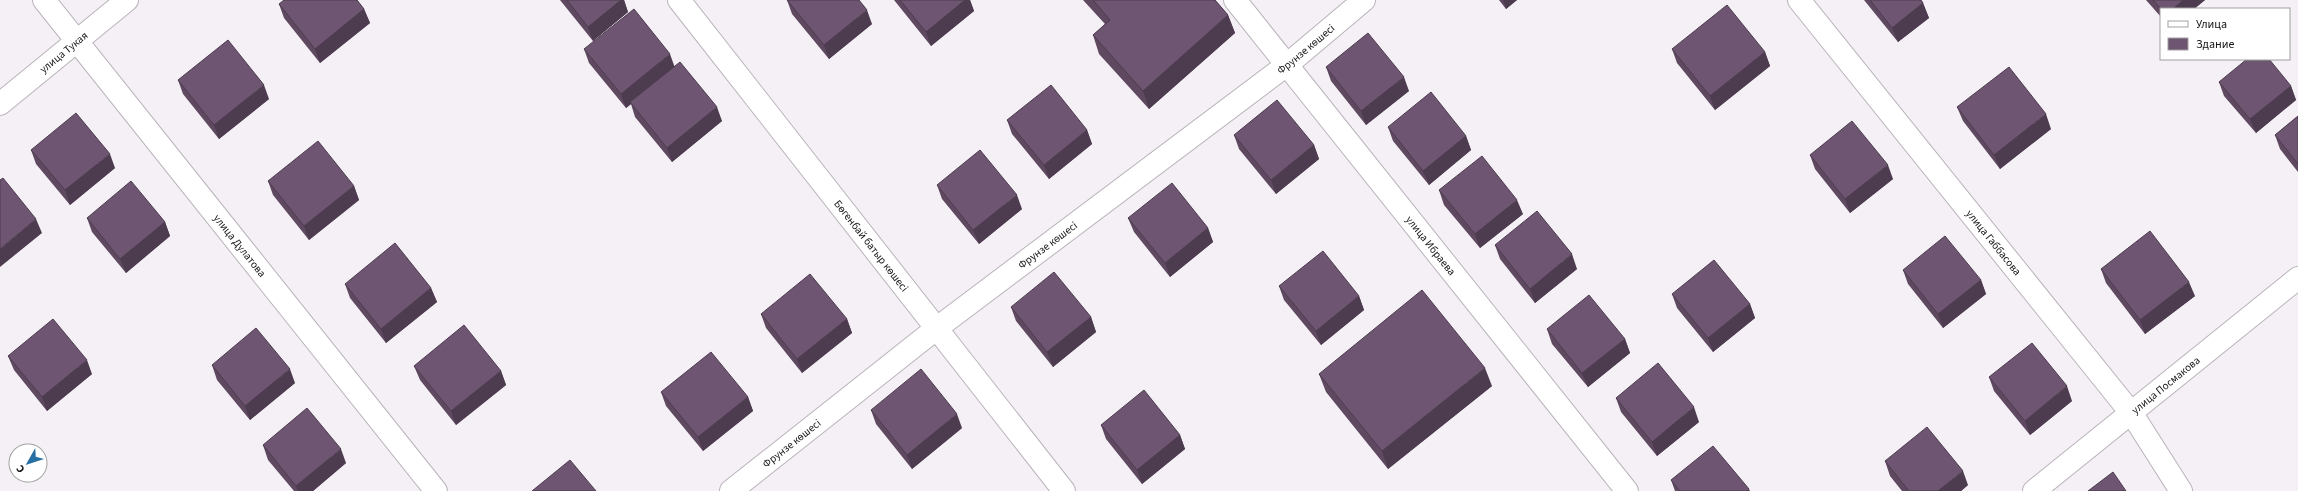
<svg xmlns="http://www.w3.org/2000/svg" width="2298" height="491" viewBox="0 0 2298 491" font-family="'Source Sans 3',sans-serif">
<rect width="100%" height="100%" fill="#f5eff6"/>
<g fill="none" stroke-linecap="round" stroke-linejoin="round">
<defs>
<g id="street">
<path id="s1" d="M44 0 436 491"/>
<path id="s2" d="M679 0 1064 491"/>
<path id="s3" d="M1235 0 1627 491"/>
<path id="s4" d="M1799 0 2132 414 2181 491"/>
<path id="s5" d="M0 104 127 0"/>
<path id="s6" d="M731 491 937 328 1288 64 1364 0"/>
<path id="s7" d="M2034 491 2298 278"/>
</g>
</defs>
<!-- street casing -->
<use href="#street" stroke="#b9b3ba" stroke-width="24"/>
<!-- street -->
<use href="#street" stroke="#fff" stroke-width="22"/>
</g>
<!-- wall -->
<path fill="#5f4961" d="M560 0H624L628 12 593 41Z
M787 0 872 24 829 59 792 14Z
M894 0H970L974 11 931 46Z
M1083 0H1215L1228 15 1235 33 1149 109 1099 54 1093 35 1105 24Z
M1499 0H1517L1506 9Z
M1864 0H1921L1923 3 1929 18 1898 42Z
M2146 0H2205L2194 9H2161V17Z
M279 4 364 9 370 23 320 63 284 18Z
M584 49 675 66 722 121 672 162 635 117 631 104 626 108 589 63Z
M1672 49 1765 52 1770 66 1715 110 1677 63Z
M1326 67 1409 91 1366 125 1331 81Z
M178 80 269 99 219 139 183 94Z
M2219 82 2291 86 2296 100 2256 133 2224 96Z
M1957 107 2051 129 2000 169 1963 121Z
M2298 116V172L2280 149 2275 135Z
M1007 120 1087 130 1092 144 1049 179 1012 134Z
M1388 127 1466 136 1471 150 1429 185 1393 141Z
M1234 135 1314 145 1319 159 1276 194 1239 149Z
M31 150 115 168 70 205 36 164Z
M1810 155 1893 179 1850 213 1815 169Z
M268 181 354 186 359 200 309 240 273 195Z
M937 185 1022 209 979 244 942 199Z
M1439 190 1523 214 1480 248 1444 205Z
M87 218 165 222 170 236 126 273 92 232Z
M1128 218 1208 228 1213 242 1170 277 1134 232Z
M1495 245 1577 269 1535 303 1500 259Z
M2101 269 2195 296 2145 334 2106 283Z
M1903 270 1981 280 1986 294 1943 328 1908 284Z
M345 284 431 288 437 302 386 343 350 298Z
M1279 286 1359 296 1364 310 1321 345 1284 300Z
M1672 294 1750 304 1755 318 1713 352 1677 308Z
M1011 307 1091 317 1096 332 1053 367 1016 321Z
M761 314 847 319 852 333 802 373 766 328Z
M1547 329 1625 339 1630 353 1588 387 1552 344Z
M8 356 92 374 47 411 14 370Z
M212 365 295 383 250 420 217 380Z
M414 366 501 371 506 385 456 425 420 380Z
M1319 374 1492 386 1388 469 1326 392Z
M1989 377 2072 401 2030 435 1994 391Z
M661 392 748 397 753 411 703 451 666 406Z
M1616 398 1699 422 1657 456 1621 412Z
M871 410 962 428 912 469 876 424Z
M1101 425 1180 435 1185 449 1142 484 1106 439Z
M263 445 346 463 313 491H294L268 460Z
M1885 461 1968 485 1961 491H1902L1890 476Z
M1671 480 1749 489 1750 491H1675Z"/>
<!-- shaded-wall -->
<path fill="#4d3c4f" d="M621 0H624L628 12 593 41 588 27Z
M965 0H970L974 11 931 46 926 32Z
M1503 0H1517L1506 9Z
M2183 0H2205L2194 9H2173Z
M1923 3 1929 18 1898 42 1892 28Z
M364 9 370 23 320 63 315 49Z
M867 10 872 24 829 59 824 45Z
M1228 15 1235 33 1149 109 1143 91Z
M1765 52 1770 66 1715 110 1710 96Z
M670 54 675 68 630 102 631 104 626 108 621 94Z
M1404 77 1409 91 1366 125 1361 111Z
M264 85 269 99 219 139 214 125Z
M2291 86 2296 100 2256 133 2250 119Z
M717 107 722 121 672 162 667 148Z
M2046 114 2051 129 2000 169 1994 155Z
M1087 130 1092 144 1049 179 1044 165Z
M1466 136 1471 150 1429 185 1423 171Z
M1314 145 1319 159 1276 194 1271 180Z
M110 154 115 168 70 205 65 190Z
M1888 165 1893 179 1850 213 1845 199Z
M354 186 359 200 309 240 304 226Z
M1017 195 1022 209 979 244 973 230Z
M1517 200 1523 214 1480 248 1475 234Z
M36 219 42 233 0 267V249Z
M165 222 170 236 126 273 120 259Z
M1208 228 1213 242 1170 277 1165 263Z
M1572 254 1577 269 1535 303 1530 289Z
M1981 280 1986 294 1943 328 1938 314Z
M2189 282 2195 296 2145 334 2140 320Z
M431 288 437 302 386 343 381 329Z
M1359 296 1364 310 1321 345 1316 331Z
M1750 304 1755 318 1713 352 1708 338Z
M1091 317 1096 332 1053 367 1047 352Z
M847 319 852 333 802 373 797 359Z
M1625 339 1630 353 1588 387 1582 373Z
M87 360 92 374 47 411 42 397Z
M1485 368 1492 386 1388 469 1382 451Z
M290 369 295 383 250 420 245 406Z
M501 371 506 385 456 425 451 411Z
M2067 386 2072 401 2030 435 2025 421Z
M748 397 753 411 703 451 698 437Z
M1694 407 1699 422 1657 456 1652 442Z
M957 414 962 428 912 469 907 455Z
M1180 435 1185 449 1142 484 1137 470Z
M341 449 346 463 313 491H298L296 486Z
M1963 471 1968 485 1961 491H1938Z"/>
<!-- building -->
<path fill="#6e5571" stroke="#4d3c4f" d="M284 0H357L364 9 315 49 279 4Z
M567 0H621L588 27Z
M787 0H859L867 10 824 45Z
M900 0H965L926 32Z
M1093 0H1215L1228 15 1143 91 1093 35 1110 20Z
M1870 0H1921L1923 3 1892 28Z
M2153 0H2183L2173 9H2161Z
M1727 5 1765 52 1710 96 1672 49Z
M634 9 670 54 621 94 584 49Z
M1368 33 1404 77 1361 111 1326 67Z
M228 40 264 85 214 125 178 80Z
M2247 59H2269L2291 86 2250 119 2219 82Z
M680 62 717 107 667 148 630 102Z
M2009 67 2046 114 1994 155 1957 107Z
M1051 85 1087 130 1044 165 1007 120Z
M1431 92 1466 136 1423 171 1388 127Z
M1277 100 1314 145 1271 180 1234 135Z
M76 113 110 154 65 190 31 150Z
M2298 116V164L2275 135Z
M1852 121 1888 165 1845 199 1810 155Z
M318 141 354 186 304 226 268 181Z
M980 150 1017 195 973 230 937 185Z
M1482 156 1517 200 1475 234 1439 190Z
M3 178 36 219 0 249V180Z
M131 181 165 222 120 259 87 218Z
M1172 183 1208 228 1165 263 1128 218Z
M1537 211 1572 254 1530 289 1495 245Z
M2150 231 2189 282 2140 320 2101 269Z
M1945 236 1981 280 1938 314 1903 270Z
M395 243 431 288 381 329 345 284Z
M1323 251 1359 296 1316 331 1279 286Z
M1714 260 1750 304 1708 338 1672 294Z
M1054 272 1091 317 1047 352 1011 307Z
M810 274 847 319 797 359 761 314Z
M1422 290 1485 368 1382 451 1319 374Z
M1589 295 1625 339 1582 373 1547 329Z
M53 319 87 360 42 397 8 356Z
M464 325 501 371 451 411 414 366Z
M256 328 290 369 245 406 212 365Z
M2032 343 2067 386 2025 421 1989 377Z
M711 352 748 397 698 437 661 392Z
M1658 363 1694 407 1652 442 1616 398Z
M921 369 957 414 907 455 871 410Z
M1144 390 1180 435 1137 470 1101 425Z
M307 408 341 449 296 486 263 445Z
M1927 427 1963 471 1938 491H1909L1885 461Z
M1713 446 1749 489 1747 491H1680L1671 480Z
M570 460 596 491H532Z
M2113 472 2126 491H2088Z"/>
<g text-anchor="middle" stroke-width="4" stroke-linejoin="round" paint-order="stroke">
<!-- street labels -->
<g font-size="11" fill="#161416" stroke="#fff">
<text dy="4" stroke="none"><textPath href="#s6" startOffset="725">Фрунзе көшесі</textPath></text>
<text dy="4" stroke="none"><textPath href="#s5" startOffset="82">улица Тукая</textPath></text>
<text dy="4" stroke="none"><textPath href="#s4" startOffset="311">улица Габбасова</textPath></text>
<text dy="4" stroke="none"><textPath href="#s2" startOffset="312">Бөгенбай батыр көшесі</textPath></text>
<text dy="4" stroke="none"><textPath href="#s6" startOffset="401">Фрунзе көшесі</textPath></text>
<text dy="4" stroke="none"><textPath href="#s3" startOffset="314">улица Ибраева</textPath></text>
<text dy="4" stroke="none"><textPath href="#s1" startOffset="314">улица Дулатова</textPath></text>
<text dy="4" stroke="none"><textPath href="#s7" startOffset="169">улица Посмакова</textPath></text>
<text dy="4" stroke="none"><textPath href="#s6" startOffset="77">Фрунзе көшесі</textPath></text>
</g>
</g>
<!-- legend -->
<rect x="2160" y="8" width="130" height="52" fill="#ffffff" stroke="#a2a1a2"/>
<rect x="2168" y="21" width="20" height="6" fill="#ffffff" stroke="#a2a1a2"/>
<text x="2196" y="28" font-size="12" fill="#161416">Улица</text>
<rect x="2168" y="38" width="20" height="12" fill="#6e5571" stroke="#a2a1a2"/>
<text x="2196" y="48" font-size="12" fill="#161416">Здание</text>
<!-- north arrow -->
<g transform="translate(28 463) rotate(231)"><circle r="19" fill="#ffffff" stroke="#a2a1a2"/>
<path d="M0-3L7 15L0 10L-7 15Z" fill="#276fa3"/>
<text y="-6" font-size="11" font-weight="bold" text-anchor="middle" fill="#161416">С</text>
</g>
</svg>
